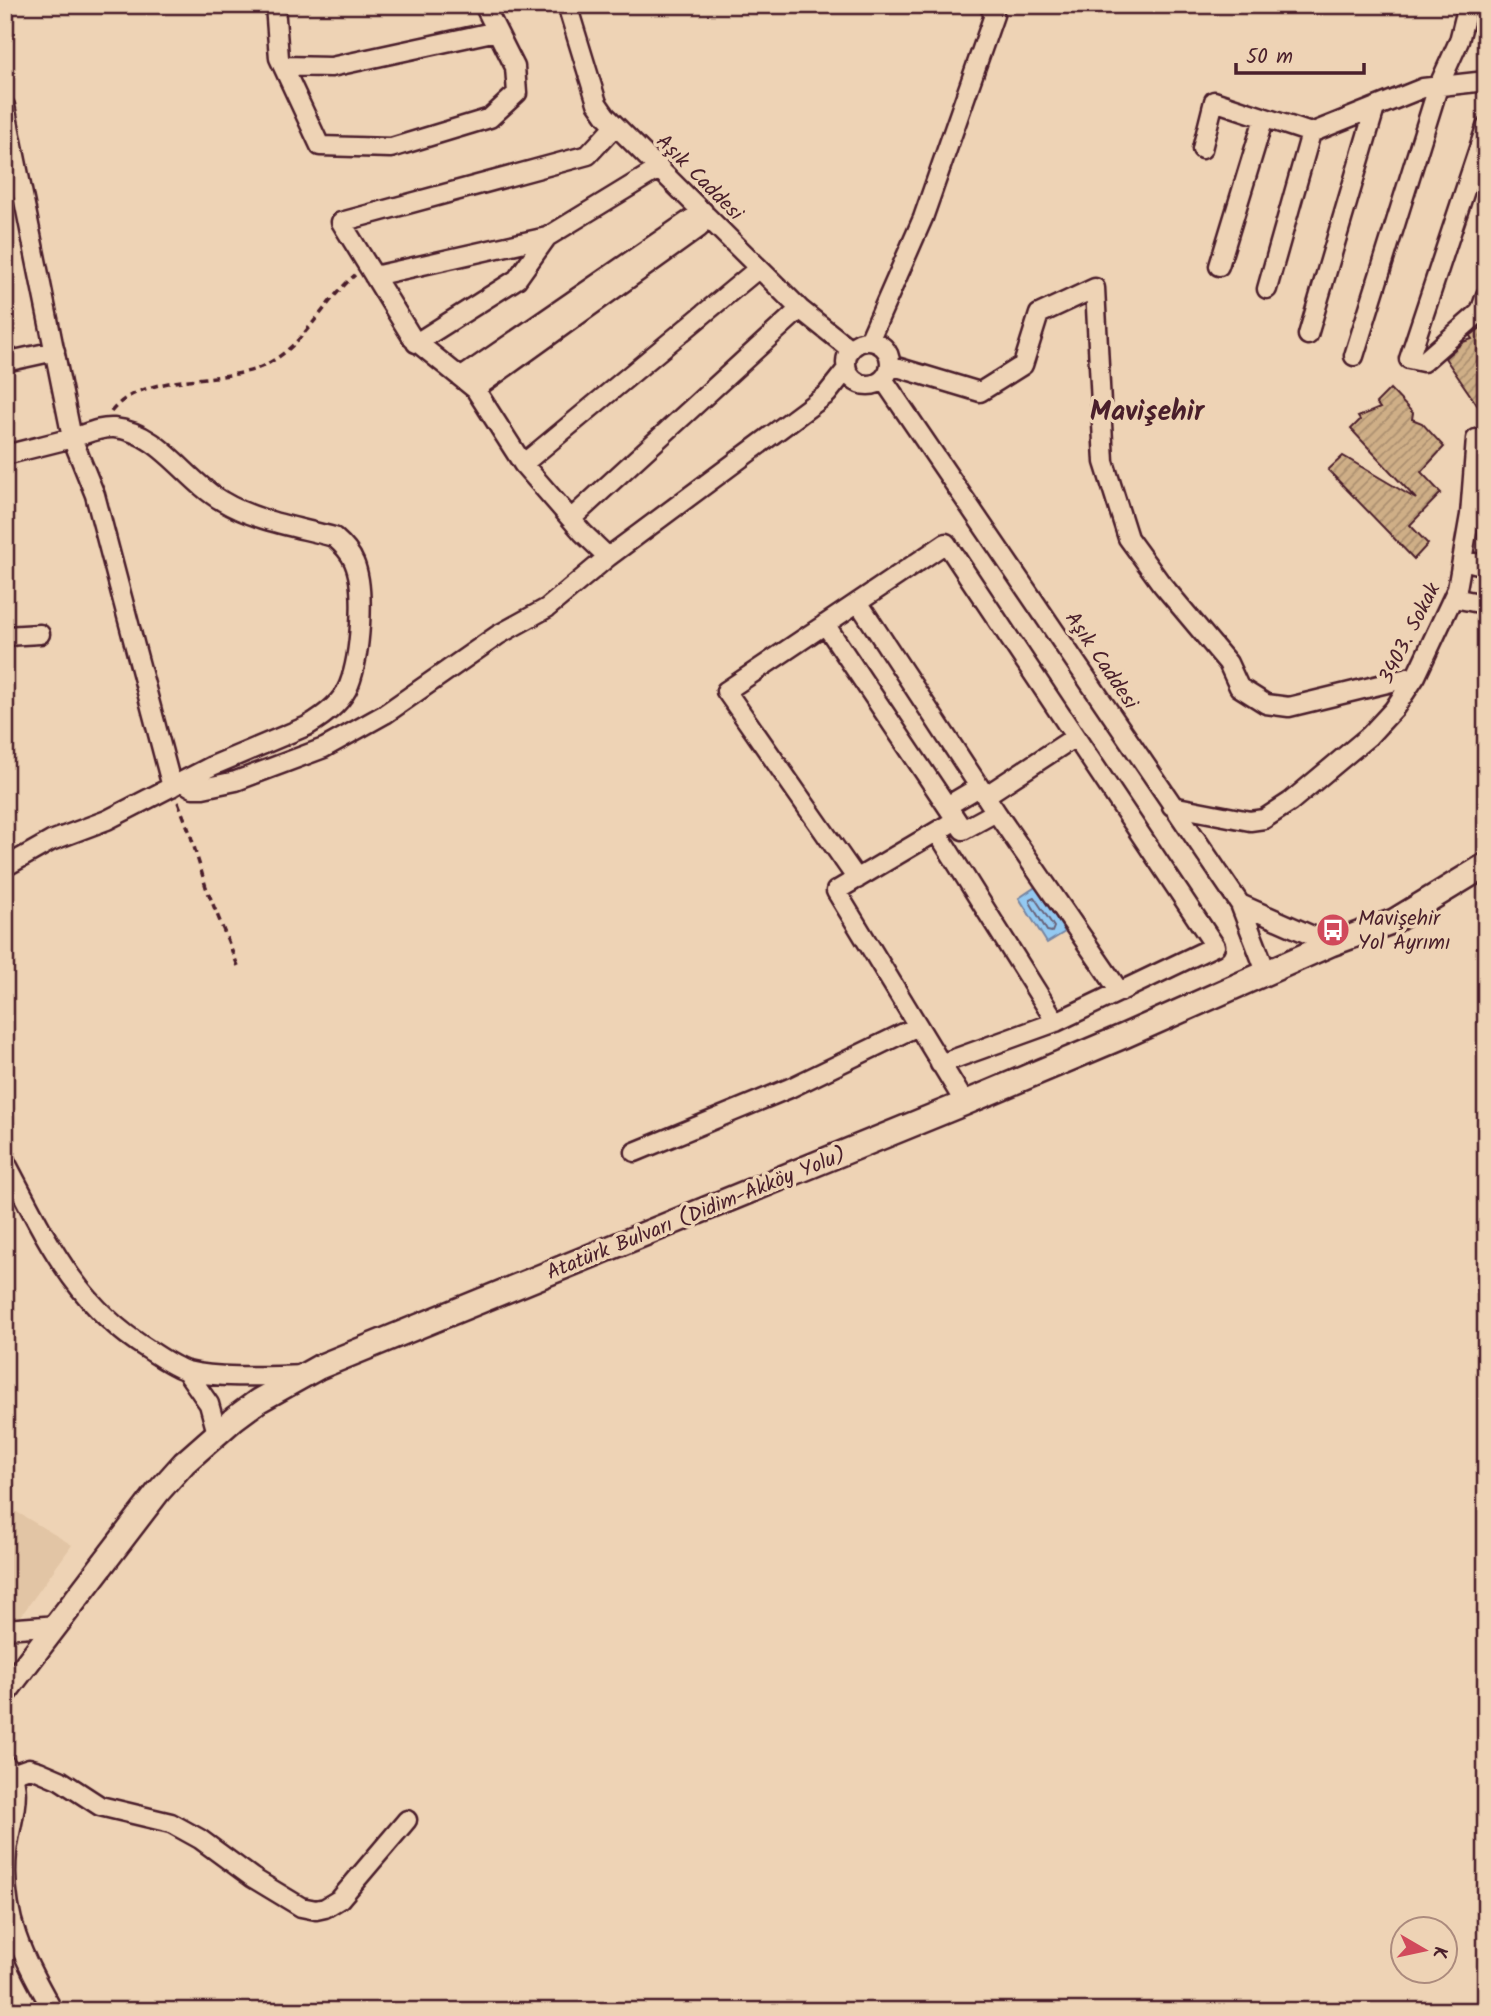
<svg xmlns="http://www.w3.org/2000/svg" width="1491" height="2016" viewBox="0 0 1491 2016" font-family="Kalam,sans-serif">
<defs>
<pattern id="building-hatch" width="6" height="6" patternUnits="userSpaceOnUse" patternTransform="scale(1.75)"><rect width="6" height="6" fill="#cfaf87"/><path d="M-1 1l2-2M0 6l6-6M5 7l2-2" fill="none" stroke="#aa8e6f"/></pattern>
</defs>
<rect width="100%" height="100%" fill="#eed3b5"/>
<filter id="ink" filterUnits="userSpaceOnUse"><feTurbulence type="fractalNoise" baseFrequency=".0143" numOctaves="2"/><feDisplacementMap in="SourceGraphic" scale="14" xChannelSelector="R" yChannelSelector="G"/><feConvolveMatrix kernelMatrix="1 2 1 2 8 2 1 2 1" color-interpolation-filters="sRGB"/></filter>
<g filter="url(#ink)">
<!-- built -->
<path fill="#e2c5a5" d="M5 1505 72 1545 5 1638Z"/>
<!-- water -->
<path fill="#93c9f1" stroke="#7685a2" stroke-width="2" d="M1037 886 1065 932 1047 943 1019 898Z"/>
<g fill="none" stroke-linecap="round" stroke-linejoin="round">
<!-- shore -->
<path stroke="#67637a" stroke-width="2" d="M1034 897 1054 927 1052 932 1047 931 1030 902V899Z"/>
</g>
<!-- building -->
<path fill="url(#building-hatch)" stroke="#4a1f2b" stroke-width="2" d="M1486 324V418L1445 358 1463 342 1472 339 1470 336Z
M1390 389 1413 413 1412 419 1422 423 1444 447 1421 472 1441 493 1410 525 1428 544 1414 559 1328 470 1343 456 1416 499 1351 429 1360 420 1358 417 1380 408 1376 403Z"/>
<g fill="none" stroke-linecap="round" stroke-linejoin="round">
<defs>
<path id="minor" d="M275 5 279 58 320 146 391 148 490 118 517 93 515 67 484 5
M567 5 597 103 606 116 800 309 850 349
M283 66 331 67 497 31
M5 106 72 438 95 495 172 787
M1486 127 1409 359 1423 362 1480 312 1486 295
M1202 149 1214 101 1311 133 1423 88 1486 81
M1219 266 1264 118
M374 276 547 237 660 168
M1267 289 1311 133
M1308 335 1375 108
M846 363a22 22 0 1 1 44 0a22 22 0 1 1-44 0Z
M869 341 923 218 994 15 989 5
M416 343 517 279 547 237
M1354 356 1438 87 1459 41 1468 5
M5 362 55 351
M890 365 980 392 1023 365 1039 314 1095 288 1104 462 1128 538 1160 582 1228 663 1239 687 1266 704 1289 707 1416 676
M462 377 703 211
M883 379 1240 904 1267 974
M475 389 699 228
M5 455C28 449 50 444 72 438 86 434 99 427 114 428 160 432 185 480 222 501 255 521 297 527 334 537 342 544 350 552 354 562 366 589 360 657 349 685 342 703 324 716 307 726L212 766 107 820 51 841 5 867
M523 464 759 268
M571 519 800 309
M608 557 583 533 523 464 475 389 413 339 341 222 588 155 615 126
M1463 560 1486 566
M1454 598 1479 603 1486 600
M858 602 996 812 963 830 947 806 979 787
M825 624 947 806
M5 636 40 634
M183 782 193 788H203L236 781 324 748 385 714 498 635 547 608 608 557 827 394 846 370
M985 796 1075 737
M1172 806 1250 821 1264 819 1290 802 1369 736 1394 709 1416 676 1457 589 1470 515 1476 439
M996 812 1120 992
M956 820 836 891 965 1103
M937 832 1056 1022
M857 879 726 691 946 543 1215 946 1056 1022 940 1064
M1240 904 1331 944
M635 1152 790 1088 918 1026
M5 1161C45 1236 74 1304 149 1350 160 1357 174 1367 187 1371 220 1379 270 1376 305 1375
M186 1371 209 1404 217 1433
M5 1629 58 1625
M5 1764C27 1785 9 1826 7 1852 1 1917 23 1957 53 2011
M12 1774 29 1768 39 1771 60 1780 100 1806 171 1823 200 1839 253 1878 301 1907 316 1910 325 1908 340 1899 407 1820"/>
<path id="major" d="M5 1692 158 1492 184 1463 235 1418 258 1401 319 1367 965 1103 1124 1036 1331 944 1394 921 1486 865"/>
</defs>
<!-- minor casing -->
<use href="#minor" stroke="#4a1f2b" stroke-width="23"/>
<!-- major casing -->
<use href="#major" stroke="#4a1f2b" stroke-width="28"/>
<!-- path -->
<path stroke="#4a1f2b" stroke-width="3.5" stroke-dasharray="7 5" stroke-linecap="butt" d="M111 412C140 374 210 383 253 370 301 354 319 306 355 275
M178 802 190 833 206 887 238 966"/>
<!-- minor -->
<use href="#minor" stroke="#eed3b5" stroke-width="18"/>
<!-- major -->
<use href="#major" stroke="#eed3b5" stroke-width="23"/>
</g>
</g>
<!-- icons -->
<defs>
<symbol id="bus-disc" viewBox="-11 -11 22 22"><circle r="9.5" fill="#d1495b" stroke="#eed3b5"/><path d="M-5-6H5V4H4V6H2V4H-2V6H-4V4H-5ZM-3.5-4V0h7V-4ZM-3.5 1.2v1.5H-2V1.2ZM2 1.2v1.5H3.5V1.2Z" fill="#fff"/></symbol>
</defs>
<g fill-rule="evenodd">
<use href="#bus-disc" x="1314" y="911" width="38" height="38"/>
</g>
<g text-anchor="middle" stroke-width="7" stroke-linejoin="round" paint-order="stroke">
<!-- street labels -->
<g font-size="21" fill="#4a1f2b" stroke="#eed3b5">
<text transform="translate(700 177) rotate(45)" y="7">Aşık Caddesi</text>
<text transform="translate(1409 633) rotate(-63)" y="7">3403. Sokak</text>
<text transform="translate(1102 660) rotate(56)" y="7">Aşık Caddesi</text>
<text transform="translate(696 1213) rotate(-22)" y="7">Atatürk Bulvarı (Didim-Akköy Yolu)</text>
</g>
<!-- poi labels -->
<g font-size="21" fill="#4a1f2b" stroke="#eed3b5" text-anchor="start">
<text x="1358" y="925">Mavişehir<tspan x="1358" dy="24">Yol Ayrımı</tspan></text>
</g>
<!-- district labels -->
<g font-size="28" font-weight="bold" fill="#4a1f2b" stroke="#eed3b5">
<text x="1147" y="420">Mavişehir</text>
</g>
</g>
<!-- margin -->
<rect width="1491" height="2016" fill="none" stroke="#eed3b5" stroke-width="28"/>
<rect x="14" y="14" width="1463" height="1988" fill="none" stroke="#4a1f2b" stroke-width="2.5" filter="url(#ink)"/>
<!-- north arrow -->
<g transform="translate(1424 1950) rotate(99)"><circle r="33" fill="#eed3b5" stroke="#ac8b7e" stroke-width="2"/>
<path d="M0-5L12 26L0 18L-12 26Z" fill="#d1495b"/>
<text y="-10" font-size="19" font-weight="bold" text-anchor="middle" fill="#4a1f2b">K</text>
</g>
<!-- scale -->
<path d="M1236 63v10h128v-10" fill="none" stroke="#4a1f2b" stroke-width="3.5"/>
<text x="1246" y="63" font-size="21" fill="#4a1f2b" stroke="#eed3b5" stroke-width="5" paint-order="stroke">50 m</text>
</svg>
